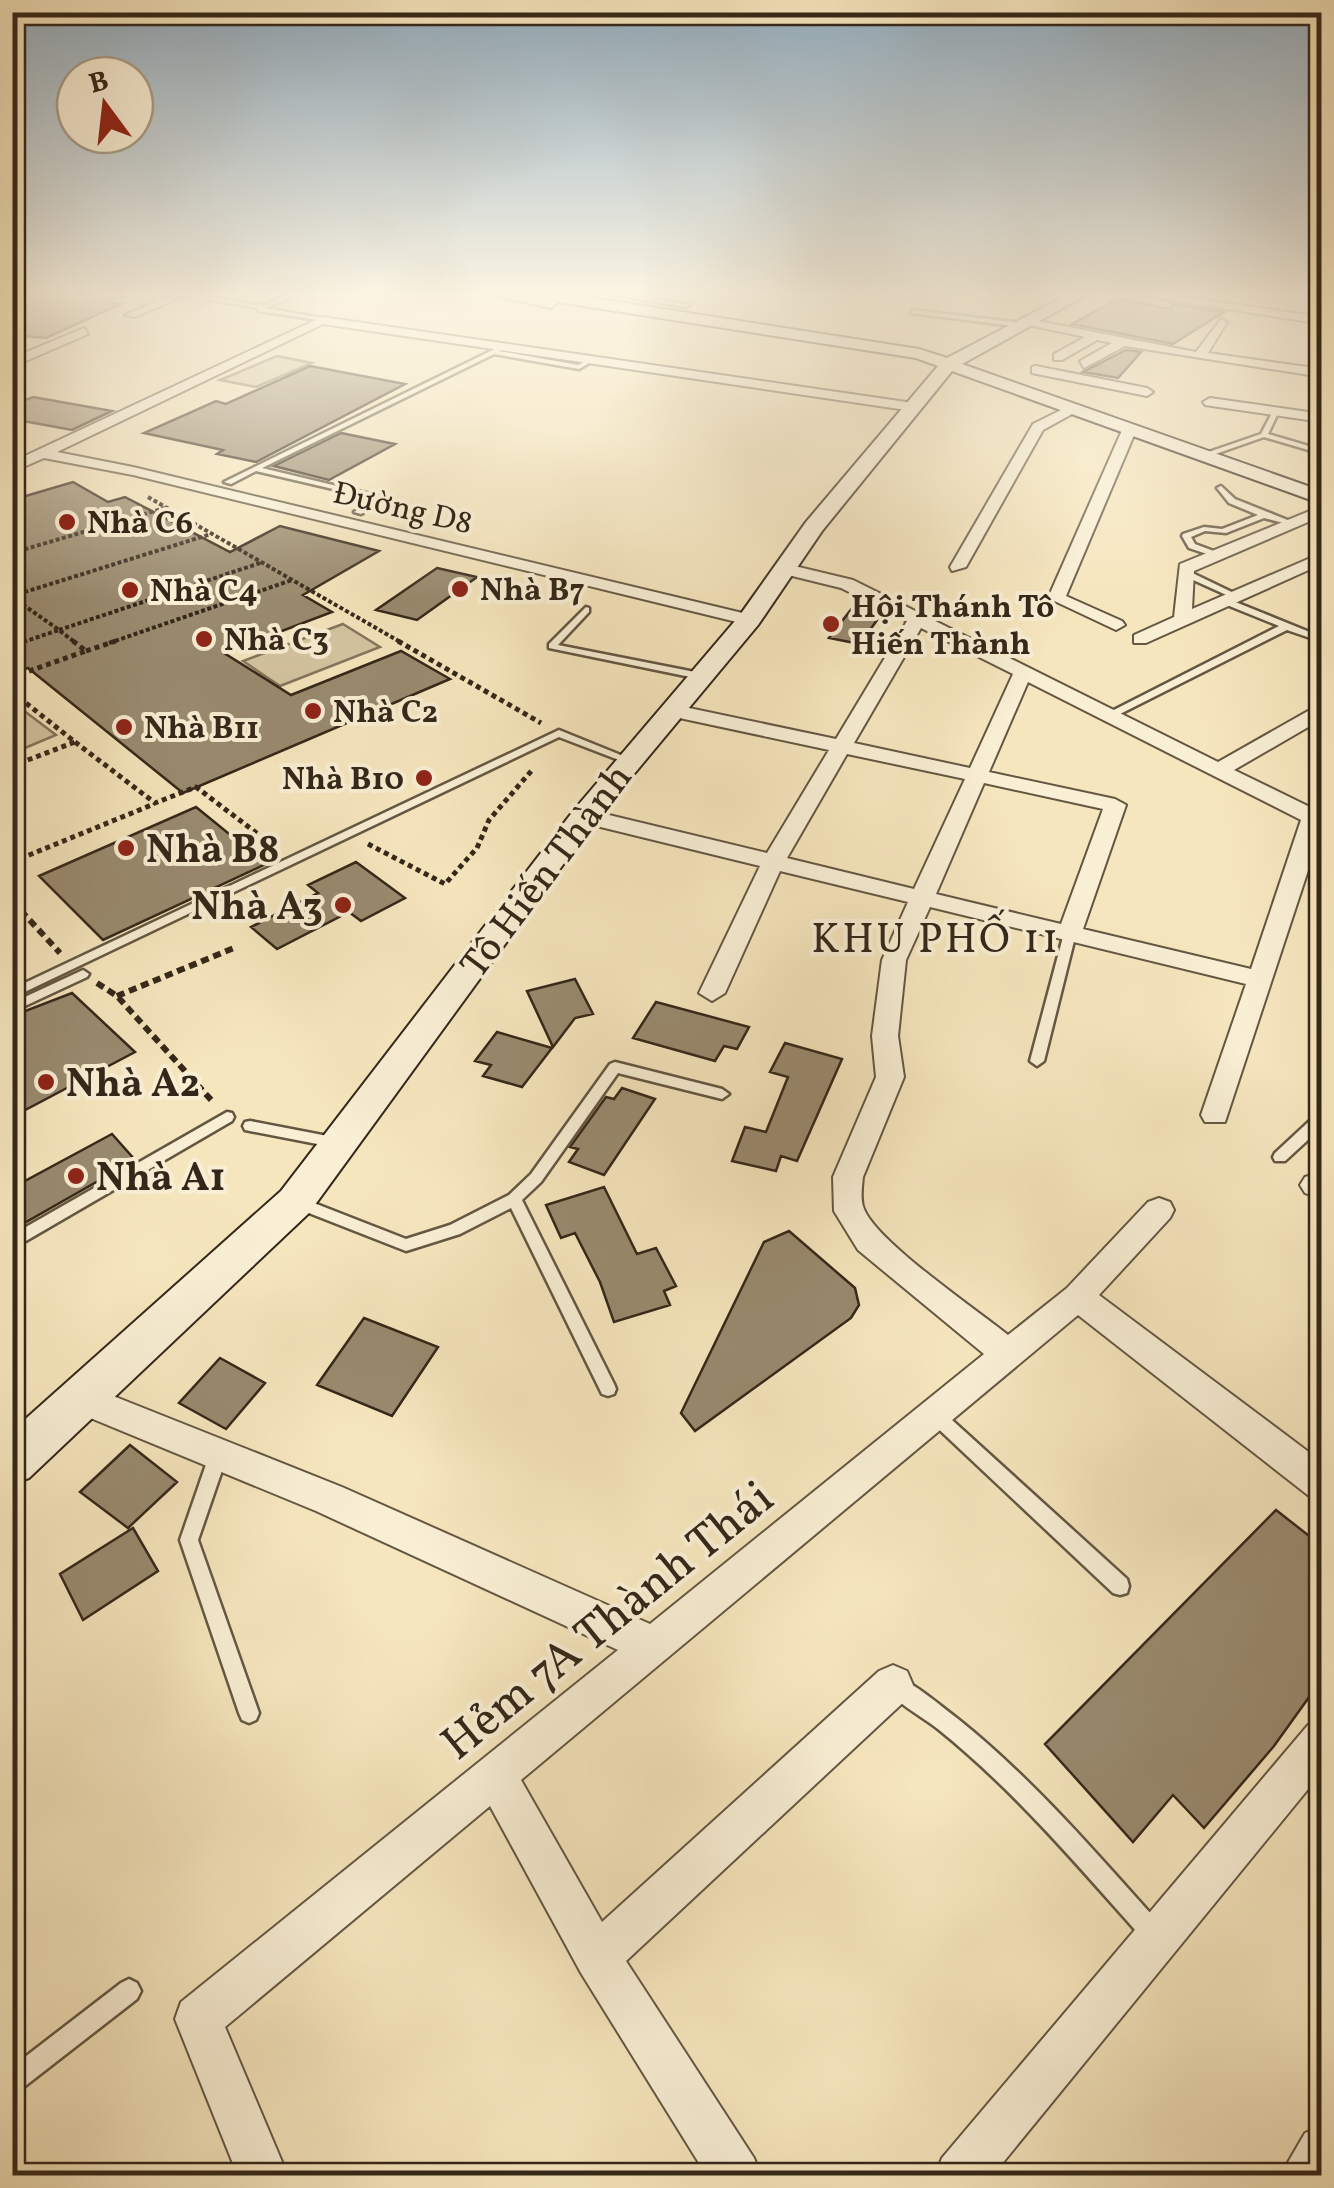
<svg xmlns="http://www.w3.org/2000/svg" width="1334" height="2188" viewBox="0 0 1334 2188" font-family="Vollkorn,serif">
<rect width="100%" height="100%" fill="#f6e6be"/>
<filter id="stains"><feTurbulence type="fractalNoise" baseFrequency=".002" numOctaves="4"/><feColorMatrix values="0 0 0 0 .2 0 0 0 0 .09 0 0 0 0 .02 0 0 0 .5 -.17"/></filter>
<radialGradient id="worn" r=".72"><stop offset=".6" stop-color="#630" stop-opacity="0"/><stop offset="1" stop-color="#630" stop-opacity=".3"/></radialGradient>
<!-- green -->
<path fill="#d5c6a2" stroke="#84765e" stroke-width="2.5" d="M277 356 312 363 256 387 220 380Z
M343 624 380 647 280 686 243 661Z
M23 710 56 735 13 753V714Z"/>
<!-- building -->
<path fill="#998a6f" stroke="#342719" stroke-width="2.5" d="M12 293H122L123 296 105 302 121 304 46 338 12 335Z
M1118 299 1171 309 1172 304 1224 312 1173 344 1072 324Z
M1126 350 1141 352 1118 378 1083 372Z
M310 366 405 384 256 462 217 454 223 450 144 433 216 401 226 404Z
M33 397 112 411 72 430 12 419V405Z
M341 433 395 444 329 480 274 466Z
M73 482 108 502 125 497 230 552 280 526 379 551 303 595 332 612 224 653 291 695 401 651 450 679 183 793 28 668 12 673V500Z
M437 568 477 577 417 620 376 610Z
M856 603 882 613 860 644 829 638Z
M196 807 266 864 103 940 39 876Z
M356 862 405 898 361 921 349 912 277 949 251 927 318 893 308 885Z
M575 979 593 1014 575 1018 553 1047 527 991Z
M72 993 135 1052 12 1117V1016Z
M656 1002 749 1027 737 1049 724 1046 715 1061 633 1038Z
M497 1032 552 1048 522 1087 483 1076 491 1065 475 1061Z
M785 1043 842 1059 797 1161 781 1156 776 1171 732 1161 745 1127 766 1132 788 1077 770 1072Z
M622 1088 655 1099 604 1175 569 1162 578 1149 570 1147 606 1097 614 1099Z
M112 1134 135 1160 12 1230V1188Z
M604 1187 637 1254 656 1248 676 1286 664 1291 670 1305 614 1322 600 1282 575 1233 561 1238 546 1205Z
M789 1231 855 1288 859 1305 851 1318 695 1431 681 1413 764 1242Z
M364 1318 438 1347 392 1416 317 1385Z
M220 1358 265 1383 226 1429 179 1403Z
M130 1445 177 1482 128 1528 80 1492Z
M1276 1510 1322 1546V1679L1274 1746 1204 1828 1173 1795 1133 1842 1045 1744Z
M133 1528 158 1571 83 1620 60 1574Z"/>
<g fill="none" stroke-linecap="round" stroke-linejoin="round">
<defs>
<path id="lane" d="M293 293H301L265 308 322 318 324 321 259 311 257 308 208 299 211 297 262 306Z
M607 293H622L689 305 686 307Z
M913 310 1021 323 1024 325 1021 327 911 313Z
M505 344 507 347 499 351 578 365 591 358 596 359 579 369 494 354 262 468 387 498 361 514 354 512 376 499 256 471 231 484 224 482Z
M1276 409 1279 411 1268 434 1322 450V454L1264 437 1207 457 1200 455 1261 434 1273 411Z
M1221 486 1235 499 1295 523 1291 525 1264 518 1226 533 1205 531 1191 537 1195 544 1219 553V557H1216L1189 548 1182 536 1183 534 1204 527 1222 529 1258 515 1229 503 1217 488Z
M1180 570H1186L1240 596 1233 598 1180 574Z
M1222 599H1228L1322 637V642L1287 630 1114 717H1108V713L1279 626 1222 603Z
M586 607 589 608V612L558 645 700 673 705 676 700 679 549 648V644Z
M559 730 633 760 632 762H624L559 737 12 998V989Z
M1070 929 1076 933 1044 1061 1037 1066 1030 1061 1064 933Z
M83 970 89 974 87 977 12 1012V1003Z
M615 1062 722 1089 729 1094 722 1099 618 1073 541 1182 522 1200 614 1384 616 1389 614 1394 608 1396 602 1394 511 1208 460 1234 406 1251 291 1206 289 1202 291 1198 296 1196 406 1239 450 1225 509 1195 531 1174 610 1064Z
M227 1112 232 1113 234 1117 232 1121 12 1249V1235Z
M1322 1113V1127L1285 1161H1275L1273 1157 1275 1153 1317 1114Z
M250 1121 338 1138 343 1139 345 1143 343 1147 338 1148 245 1130 243 1126 245 1122Z
M935 1407 941 1410 1127 1579 1129 1586 1127 1593 1120 1595 1113 1593 929 1420 926 1415 929 1410Z
M219 1445 225 1447 228 1453 198 1540 259 1713 256 1720 249 1723 242 1720 239 1713 180 1540 210 1453 213 1447Z
M894 1675C917 1685 938 1704 958 1719 1033 1779 1096 1853 1160 1924L1163 1932 1160 1940 1152 1943 1144 1940C1078 1866 1015 1791 938 1729 923 1717 891 1700 884 1685L887 1678Z
M129 1979 137 1983 141 1991 137 1999 20 2090 12 2094V2067L121 1983Z"/>
<path id="street" d="M176 293H191L135 317 125 315Z
M1127 293H1156L1322 317V324Z
M322 317 913 403 920 407 913 411 323 324 57 452 133 467 755 616 758 620 749 625 133 475 44 458 12 472V462Z
M1028 319 1196 352 1221 319 1227 322 1208 353 1322 369V377L1125 346 1084 368 1080 361 1112 343 1097 340 1062 360H1054V354L1085 337 1024 324Z
M84 328 88 334 12 367V358Z
M1036 366 1147 388 1153 392 1147 396 1032 373V367Z
M1210 398 1322 414V422L1205 405 1203 402Z
M1071 405 1083 408 1043 430 966 567 952 571 950 567 1033 424Z
M1130 424 1137 428 1066 596 1122 621 1125 625 1116 630 1048 598 1123 428Z
M1322 506V516L1194 571 1192 609 1322 553V564L1146 643H1134V635L1174 617 1180 564Z
M786 564 853 580 1218 762 1308 711H1322V719L1234 770 1322 813V828L1225 1122H1205L1201 1115 1246 984 930 907 906 960 898 1036 904 1077 863 1177C862 1187 860 1200 864 1209 877 1242 976 1309 1008 1335L1067 1288 1148 1202 1159 1198 1170 1202 1174 1210 1170 1218 1099 1295 1322 1462V1500L1309 1496 1078 1315 521 1780 602 1922 879 1671 893 1665 907 1671 913 1685 907 1699 626 1961 754 2158 761 2176H707L581 1973 490 1806 225 2027 288 2176H238L175 2019 181 2002 618 1650 316 1511 71 1410 66 1399 71 1388 83 1384 342 1487 650 1624 984 1354 858 1250 834 1211 833 1177 876 1077 872 1036 882 960 908 902 780 871 725 993 712 1001 699 993 760 866 576 821 573 816 584 809 767 853 829 750 670 716 660 710 670 704 836 739 907 621 841 588 780 573V565ZM921 628 1013 674 970 768 854 743ZM1028 682 1301 820 1251 969 1083 929 1126 805 1115 799 989 772ZM847 754 965 779 914 889 787 858ZM984 783 1103 809 1061 924 936 894Z
M1315 1174 1322 1176V1200L1305 1193 1300 1185 1305 1177Z
M1322 1719V1772L992 2176H935L942 2158 1308 1725Z
M1322 2126V2176H1280L1305 2133Z"/>
<path id="secondary" d="M482 293H560L919 349 947 358 1071 293H1090L962 364 1322 491V504L952 371 822 531 758 625 594 822 309 1213 29 1478 12 1484V1431L281 1191 574 810 740 615 806 522 938 366 916 358 558 302 551 308Z"/>
</defs>
<!-- lane casing -->
<use href="#lane" stroke="#645742" stroke-width="5"/>
<!-- street casing -->
<use href="#street" stroke="#645742" stroke-width="4"/>
<!-- secondary casing -->
<use href="#secondary" stroke="#342719" stroke-width="4"/>
<!-- path-far2 -->
<path stroke="#342719" stroke-width="4" stroke-dasharray="4 2.5" stroke-linecap="butt" d="M148 497 402 643
M12 510 16 509
M12 553 165 508
M12 596 211 534
M12 597 59 630 20 643
M59 630 260 563
M60 631 76 643
M109 643 292 580"/>
<!-- path-far1 -->
<path stroke="#342719" stroke-width="5" stroke-dasharray="5 4" stroke-linecap="butt" d="M398 641 541 723
M12 646 28 641
M86 651 116 641
M12 677 86 651 73 641
M12 692 75 742 12 766
M75 742 155 803 196 787 275 847
M368 844 445 884 477 848 489 820 533 769
M12 862 154 804"/>
<!-- path -->
<path stroke="#342719" stroke-width="6" stroke-dasharray="8 5" stroke-linecap="butt" d="M12 901 60 953
M97 983 117 996 213 1102
M117 996 234 948"/>
<!-- lane -->
<use href="#lane" fill="#f9efd5" fill-rule="evenodd"/>
<!-- street -->
<use href="#street" fill="#f9efd5" fill-rule="evenodd"/>
<!-- secondary -->
<use href="#secondary" fill="#f9efd5" fill-rule="evenodd"/>
</g>
<!-- sky -->
<linearGradient id="sky" x2="0" y2="1"><stop stop-color="#93aec1"/><stop offset="0.49" stop-color="#fbf4e2"/><stop offset="1" stop-color="#fbf4e2" stop-opacity="0"/></linearGradient>
<rect width="1334" height="600" fill="url(#sky)"/>
<!-- markers -->
<g fill="#8f2418" stroke="#f9efd5" stroke-width="4">
<circle cx="67" cy="522" r="10"/>
<circle cx="460" cy="589" r="10"/>
<circle cx="130" cy="590" r="10"/>
<circle cx="831" cy="624" r="10"/>
<circle cx="204" cy="639" r="10"/>
<circle cx="313" cy="711" r="10"/>
<circle cx="124" cy="727" r="10"/>
<circle cx="424" cy="778" r="10"/>
<circle cx="126" cy="848" r="10"/>
<circle cx="343" cy="905" r="10"/>
<circle cx="46" cy="1082" r="10"/>
<circle cx="76" cy="1176" r="10"/>
</g>
<g text-anchor="middle" stroke-width="8" stroke-linejoin="round" paint-order="stroke">
<!-- far-street labels -->
<g font-size="32" fill="#342719" stroke="#f9efd5">
<text transform="translate(403 507) rotate(13)" y="11">Đường D8</text>
</g>
<!-- far-poi labels -->
<g font-size="32" font-weight="bold" fill="#342719" stroke="#f9efd5" text-anchor="start">
<text x="87" y="533">Nhà C6</text>
<text x="480" y="600">Nhà B7</text>
<text x="150" y="601">Nhà C4</text>
<text x="851" y="617">Hội Thánh Tô<tspan x="851" dy="37">Hiến Thành</tspan></text>
<text x="224" y="650">Nhà C3</text>
<text x="333" y="722">Nhà C2</text>
<text x="144" y="738">Nhà B11</text>
<text x="404" y="789" text-anchor="end">Nhà B10</text>
</g>
<!-- poi labels -->
<g font-size="40" font-weight="bold" fill="#342719" stroke="#f9efd5" text-anchor="start">
<text x="146" y="862">Nhà B8</text>
<text x="323" y="919" text-anchor="end">Nhà A3</text>
<text x="66" y="1096">Nhà A2</text>
<text x="96" y="1190">Nhà A1</text>
</g>
<!-- street labels -->
<g font-size="40" fill="#342719" stroke="#f9efd5">
<text transform="translate(545 870) rotate(-53)" y="14">Tô Hiến Thành</text>
</g>
<!-- neighbourhood labels -->
<g font-size="42" letter-spacing="2.5" fill="#342719" stroke="#f9efd5">
<text x="936" y="952">KHU PHỐ 11</text>
</g>
<!-- near-street labels -->
<g font-size="48" fill="#342719" stroke="#f9efd5">
<text transform="translate(606 1619) rotate(-39)" y="17">Hẻm 7A Thành Thái</text>
</g>
</g>
<!-- margin -->
<rect width="1334" height="2188" fill="none" stroke="#f6e6be" stroke-width="50"/>
<rect x="15" y="15" width="1304" height="2158" fill="none" stroke="#342719" stroke-width="5"/>
<rect x="25" y="25" width="1284" height="2138" fill="none" stroke="#342719" stroke-width="2.5"/>
<!-- north arrow -->
<g transform="translate(105 105) rotate(345)"><circle r="48" fill="#f9efd5" stroke="#aa9f8a" stroke-width="2.5"/>
<path d="M0-8L18 38L0 25L-18 38Z" fill="#8f2418"/>
<text y="-15" font-size="28" font-weight="bold" text-anchor="middle" fill="#342719">B</text>
</g>
<rect width="100%" height="100%" filter="url(#stains)"/>
<rect width="100%" height="100%" fill="url(#worn)"/>
</svg>
